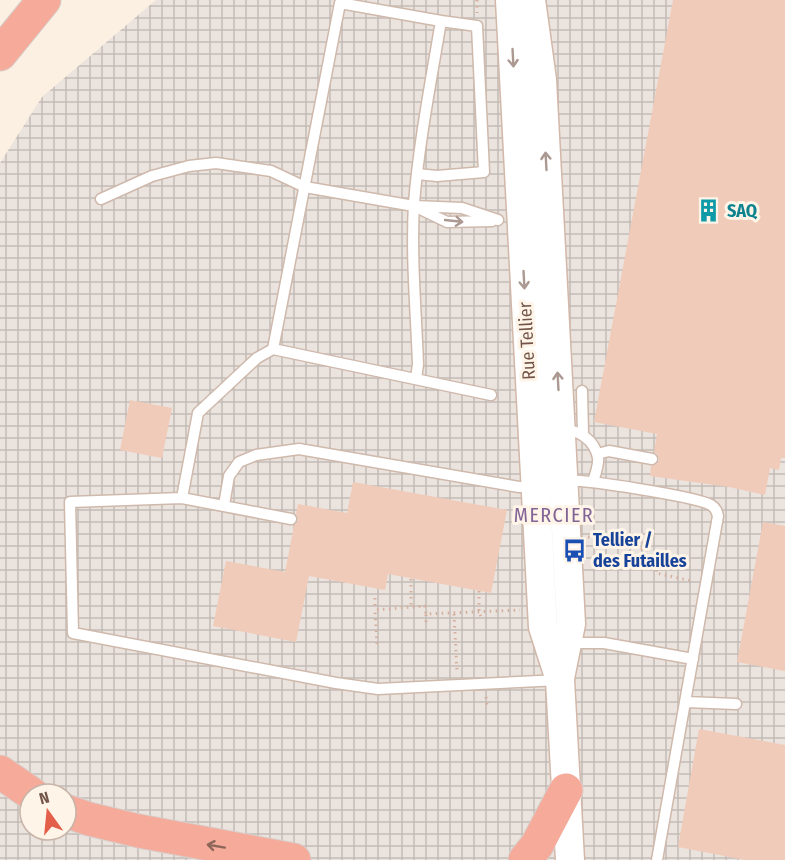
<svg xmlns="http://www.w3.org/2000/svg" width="785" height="860" viewBox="0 0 785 860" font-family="'Fira Sans Condensed',sans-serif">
<defs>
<pattern id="industrial-grid" width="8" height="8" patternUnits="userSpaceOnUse" patternTransform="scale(1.5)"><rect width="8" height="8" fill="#ebe3dd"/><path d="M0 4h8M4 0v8" fill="none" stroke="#c3bbb5"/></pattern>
</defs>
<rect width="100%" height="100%" fill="#fcf0e2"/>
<!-- industrial -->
<path fill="url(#industrial-grid)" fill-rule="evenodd" d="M156 0H785V860H0V163L42 97ZM30 794H66V830H30Z"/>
<!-- building -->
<path fill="#f1cbba" d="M673 0H785V458H781L779 470 770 468 765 495 729 487 650 476 651 466 657 464 659 460 657 454 654 452 657 434 594 422Z
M130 400 172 408 162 458 120 450Z
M353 482 507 510 491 593 388 574 385 590 309 576 296 642 213 626 226 561 285 572 294 526 298 521 296 514 298 504 347 513Z
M763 522 785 526V671L737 662Z
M699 729 785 745V860H745L678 847Z"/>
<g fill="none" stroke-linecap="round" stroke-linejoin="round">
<defs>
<path id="lane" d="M417 174 437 176 484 172 477 26 441 21
M101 199 152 176 189 166 216 163 271 171 305 187 414 206 462 208 498 220
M418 208 447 222 492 221
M416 379 418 364C416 311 411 257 414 203 419 142 431 81 441 21L340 3 273 349 491 395
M582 391 583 434
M562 430C578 429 595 440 598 458 599 465 595 475 593 482
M597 454 609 451 652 459
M564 481C580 478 697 497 711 505 716 508 717 512 718 516L657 860
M182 498 198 413 257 358 273 349
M224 505 229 476 239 462 256 455 299 449 519 487H534
M291 519 182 498 70 502 73 633 336 683 378 689 560 680
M570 643H604L693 659
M686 702 736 704"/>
<path id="secondary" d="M510 0 543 627 560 680 570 860
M531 0 542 80 571 624 560 678"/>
<path id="highway" d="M0 54 44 0
M0 772 32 794
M66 811 89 819 139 831 294 860
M525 860 537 845 566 790"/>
</defs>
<!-- lane casing -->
<use href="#lane" stroke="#cfb9ac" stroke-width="13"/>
<!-- secondary casing -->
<use href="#secondary" stroke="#d2b8a9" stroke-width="31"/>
<!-- highway casing -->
<use href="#highway" stroke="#d8cfcc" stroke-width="35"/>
<!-- path -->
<path stroke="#d5af9e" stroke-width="3" stroke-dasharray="1.5 4.5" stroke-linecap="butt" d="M477 0V13
M588 537 647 550 646 555 653 557 652 563 657 564 656 573 692 581
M411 579V607
M479 591V612L482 619
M375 598V610
M454 614 457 672
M426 622V614
M377 644 375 610 425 606 426 614 520 610
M486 697 487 705"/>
<!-- lane -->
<use href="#lane" stroke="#fff" stroke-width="10"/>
<!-- secondary -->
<use href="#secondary" stroke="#fff" stroke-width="28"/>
<!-- highway -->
<use href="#highway" stroke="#f5aa9a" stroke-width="33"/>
</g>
<!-- one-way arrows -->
<defs><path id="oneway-shaft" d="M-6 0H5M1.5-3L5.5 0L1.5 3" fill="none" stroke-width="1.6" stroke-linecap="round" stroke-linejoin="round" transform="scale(1.5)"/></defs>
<g stroke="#ab9992">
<use href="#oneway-shaft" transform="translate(513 58) rotate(87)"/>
<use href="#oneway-shaft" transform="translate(546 161) rotate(-93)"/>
<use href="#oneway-shaft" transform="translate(454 221) rotate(6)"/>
<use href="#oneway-shaft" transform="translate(524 280) rotate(87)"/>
<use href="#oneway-shaft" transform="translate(558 381) rotate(-93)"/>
</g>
<use stroke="#8d6659" href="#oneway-shaft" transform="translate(216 846) rotate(-170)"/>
<!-- icons -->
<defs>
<symbol id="building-bare" viewBox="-9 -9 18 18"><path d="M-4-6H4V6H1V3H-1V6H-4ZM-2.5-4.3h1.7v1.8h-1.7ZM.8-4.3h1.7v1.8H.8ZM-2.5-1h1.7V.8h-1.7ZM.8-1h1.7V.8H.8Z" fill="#0f9aa8" stroke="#fff4e8" stroke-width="2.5" paint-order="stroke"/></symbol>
<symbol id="bus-bare" viewBox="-9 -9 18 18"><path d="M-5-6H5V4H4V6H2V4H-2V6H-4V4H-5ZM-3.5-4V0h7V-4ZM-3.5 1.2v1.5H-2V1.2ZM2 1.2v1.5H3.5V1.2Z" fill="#1a4fb4" stroke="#fff4e8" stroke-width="2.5" paint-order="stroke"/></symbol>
</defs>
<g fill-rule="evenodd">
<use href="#building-bare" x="692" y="194" width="33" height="33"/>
<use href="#bus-bare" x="558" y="534" width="33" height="33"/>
</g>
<g text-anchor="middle" stroke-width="6" stroke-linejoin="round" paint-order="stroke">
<!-- culture labels -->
<g font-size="18" font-weight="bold" fill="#0d838f" stroke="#fff4e8" text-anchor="start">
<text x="727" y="217">SAQ</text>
</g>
<!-- street labels -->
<g font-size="18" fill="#735549" stroke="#fff4e8">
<text transform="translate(527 341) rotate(-93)" y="6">Rue Tellier</text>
</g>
<!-- transit labels -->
<g font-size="18" font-weight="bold" fill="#164399" stroke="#fff4e8" text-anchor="start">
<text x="593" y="546">Tellier /<tspan x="593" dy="21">des Futailles</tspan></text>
</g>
<!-- neighbourhood labels -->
<g font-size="20" letter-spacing="1.5" fill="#816596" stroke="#fff4e8">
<text x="554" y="522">MERCIER</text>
</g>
</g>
<!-- north arrow -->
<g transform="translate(48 812) rotate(345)"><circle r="28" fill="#fff4e8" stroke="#c7b4a8" stroke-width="1.5"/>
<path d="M0-4.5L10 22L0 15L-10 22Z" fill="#e45f49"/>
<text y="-9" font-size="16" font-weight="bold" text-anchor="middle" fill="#735549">N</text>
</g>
</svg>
